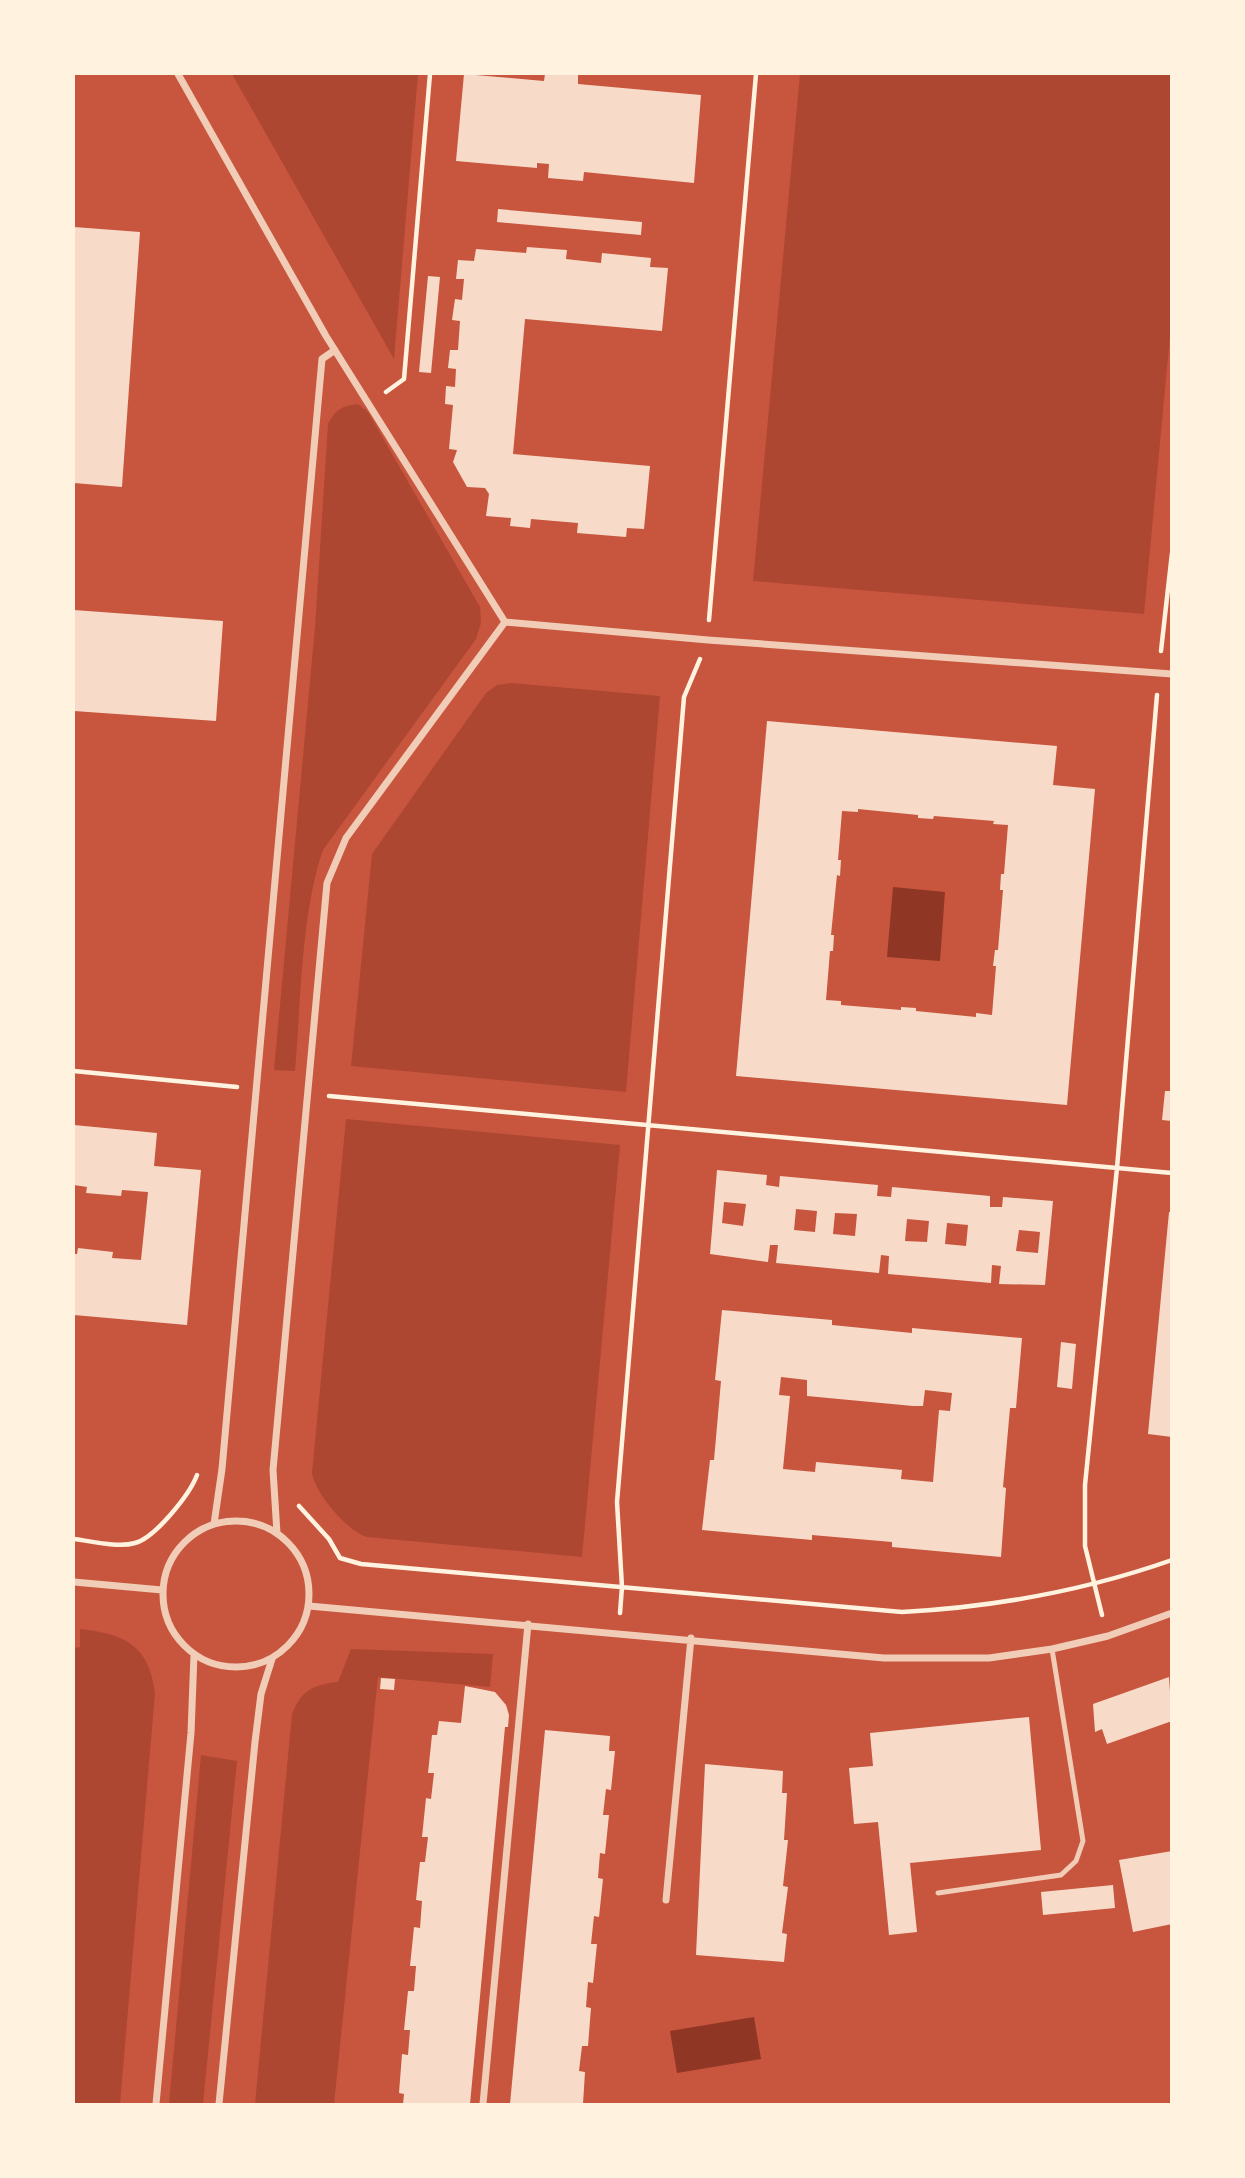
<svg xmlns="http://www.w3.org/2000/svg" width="1245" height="2178" viewBox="0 0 1245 2178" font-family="Poppins,sans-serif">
<rect width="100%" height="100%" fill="#c8553d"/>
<!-- green -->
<path fill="#ae4732" d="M232 74H418L394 359Z
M800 74H1171V325L1144 614 753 581Z
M358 404 368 412 480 607 481 623 476 639 323 850C301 913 301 1003 295 1071L274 1070 315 627 328 424C336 409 342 406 358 404Z
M511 683 660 696 626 1092 351 1066 372 854 486 693 497 685Z
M346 1119 620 1145 582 1557 367 1537C347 1531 315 1493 312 1473Z
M80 1629C125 1634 149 1645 155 1693L120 2104H74V1648L80 1647Z
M351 1649 493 1654 490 1687 378 1677 334 2104H255L292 1714C302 1690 312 1685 338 1682Z
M201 1755 237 1761 203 2104H169Z"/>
<!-- water -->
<path fill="#8f3625" d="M893 887 945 892 940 961 887 957Z
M754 2017 761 2059 677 2073 670 2031Z"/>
<!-- building -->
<path fill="#f7dbc8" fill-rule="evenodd" d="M464 74 544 81 545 74 578 75V84L701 95 694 183 584 172 583 181 548 178 549 164 537 163V168L456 161Z
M498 209 642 222 641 235 497 222Z
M74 227 140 232 122 487 74 483Z
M527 247 567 250 566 259 601 263 602 253 651 258 650 267 668 268 662 331 525 319 513 454 650 466 644 529 627 528 626 537 577 533 578 523 531 519 530 528 510 526 511 518 486 516 489 494 485 488 467 487 453 462 457 450 449 449 453 405 445 404 446 386 455 387 456 369 448 368 450 350H458L460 321 452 320 455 299 462 300 464 279H456L458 260 474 261 476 249 526 253Z
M428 276 440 277 431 373 419 372Z
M74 610 223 621 216 721 74 711Z
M767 721 1057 746 1053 785 1095 789 1067 1105 736 1076ZM858 809 918 815V818L933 819 934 816 994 821 993 824 1008 825 1004 874H1001L1000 890H1003L998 950H995L993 966H996L992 1015 976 1013V1017L916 1011V1008L901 1007V1010L841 1005V1001L826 1000 830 951H833L834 935H831L837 875 840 876 841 860H838L842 811 858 812Z
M1165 1091H1172V1121L1162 1120Z
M74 1125 157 1133 154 1166 201 1170 187 1325 74 1315V1254H77L78 1248 113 1252 112 1258 141 1260 148 1192 122 1190 121 1196 86 1193 87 1187 74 1185Z
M717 1170 767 1175 766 1185 779 1187 780 1176 878 1185 877 1196 891 1197 892 1187 990 1196V1207H1002L1003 1197 1053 1201 1045 1285 999 1284 1001 1266 992 1265 991 1283 888 1274 889 1256 881 1255 879 1273 776 1263 778 1245H770L768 1262 710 1254ZM724 1202 746 1204 743 1226 722 1223ZM796 1209 817 1211 815 1232 794 1230ZM835 1213 857 1214 855 1236 833 1234ZM907 1219 929 1221 927 1242 905 1241ZM947 1223 968 1225 966 1246 945 1244ZM1019 1230 1040 1232 1038 1253 1016 1251Z
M1169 1212H1172V1437L1148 1434Z
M722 1310 832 1320V1325L912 1333V1328L1022 1338 1016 1408H1010L1003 1487 1006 1488 1001 1557 892 1547V1542L812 1535V1540L702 1530 710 1460H714L721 1381 715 1380ZM781 1377 807 1380V1396L913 1406H923L925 1390 952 1393 950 1411 939 1410 933 1482 901 1479 902 1470 892 1469 816 1462 815 1472 783 1469 790 1396 779 1395Z
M1061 1342 1076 1344 1072 1389 1057 1387Z
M1169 1677 1172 1721 1107 1744 1102 1729 1095 1732 1093 1704Z
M381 1678 395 1679 394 1690 380 1689Z
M465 1686 495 1692 506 1705 509 1715 508 1727H505L470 2104H403L404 2094 399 2093 402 2054 408 2055 410 2030H404L408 1991H414L416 1966H410L414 1927 420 1928 422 1901 416 1900 420 1862H425L428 1837H422L426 1798 431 1799 434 1773H428L432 1735H437L439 1721 461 1723Z
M1029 1717 1041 1850 910 1863 917 1932 889 1935 878 1822 854 1824 849 1768 873 1766 870 1733Z
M545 1730 610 1736 609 1751H615L611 1790 606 1789 603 1815H609L605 1854 600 1853 598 1878 603 1879 599 1917 594 1916 591 1944H597L593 1983 588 1982 586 2007 591 2008 588 2046H582L579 2071 585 2072 583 2104H510Z
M705 1764 783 1771 782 1793H787L784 1840H788L783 1886 788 1887 782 1933 787 1934 784 1962 696 1955Z
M1172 1851V1924L1133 1932 1119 1860Z
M1113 1885 1115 1908 1043 1915 1041 1892Z"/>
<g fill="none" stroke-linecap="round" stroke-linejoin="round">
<!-- path -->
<path stroke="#fff3e0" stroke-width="4.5" d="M386 392 404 379 430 74
M709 620 756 74
M1161 651 1172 553
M74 1071 237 1087
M329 1096 1172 1173
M299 1506 329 1539 340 1558 361 1564 902 1612C994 1607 1084 1591 1172 1560
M74 1539C91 1541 118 1548 135 1543 155 1538 190 1494 197 1475
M620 1613 622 1587 617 1502 684 697 700 659
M1102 1615 1085 1546V1485L1117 1168 1157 695"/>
<!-- service -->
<path stroke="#f1ccb7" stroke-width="5" d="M938 1893 1061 1875 1076 1861 1083 1841 1052 1649"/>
<!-- minor -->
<path stroke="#f1ccb7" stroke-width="7" d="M178 74 326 336 505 622 346 838 327 883 273 1470 277 1533
M505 622 708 640 1172 674
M163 1594a73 73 0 1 1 146 0a73 73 0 1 1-146 0Z
M214 1524 222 1469 322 359 335 350
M74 1582 162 1590
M309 1606 884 1658H989L1052 1649 1108 1636 1172 1613
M666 1900 691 1638
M156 2104 191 1733 194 1655
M219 2104 255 1742 261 1694 272 1659
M483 2104 528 1624"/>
</g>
<!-- border -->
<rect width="1245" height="2178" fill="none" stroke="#fff3e0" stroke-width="150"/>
</svg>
